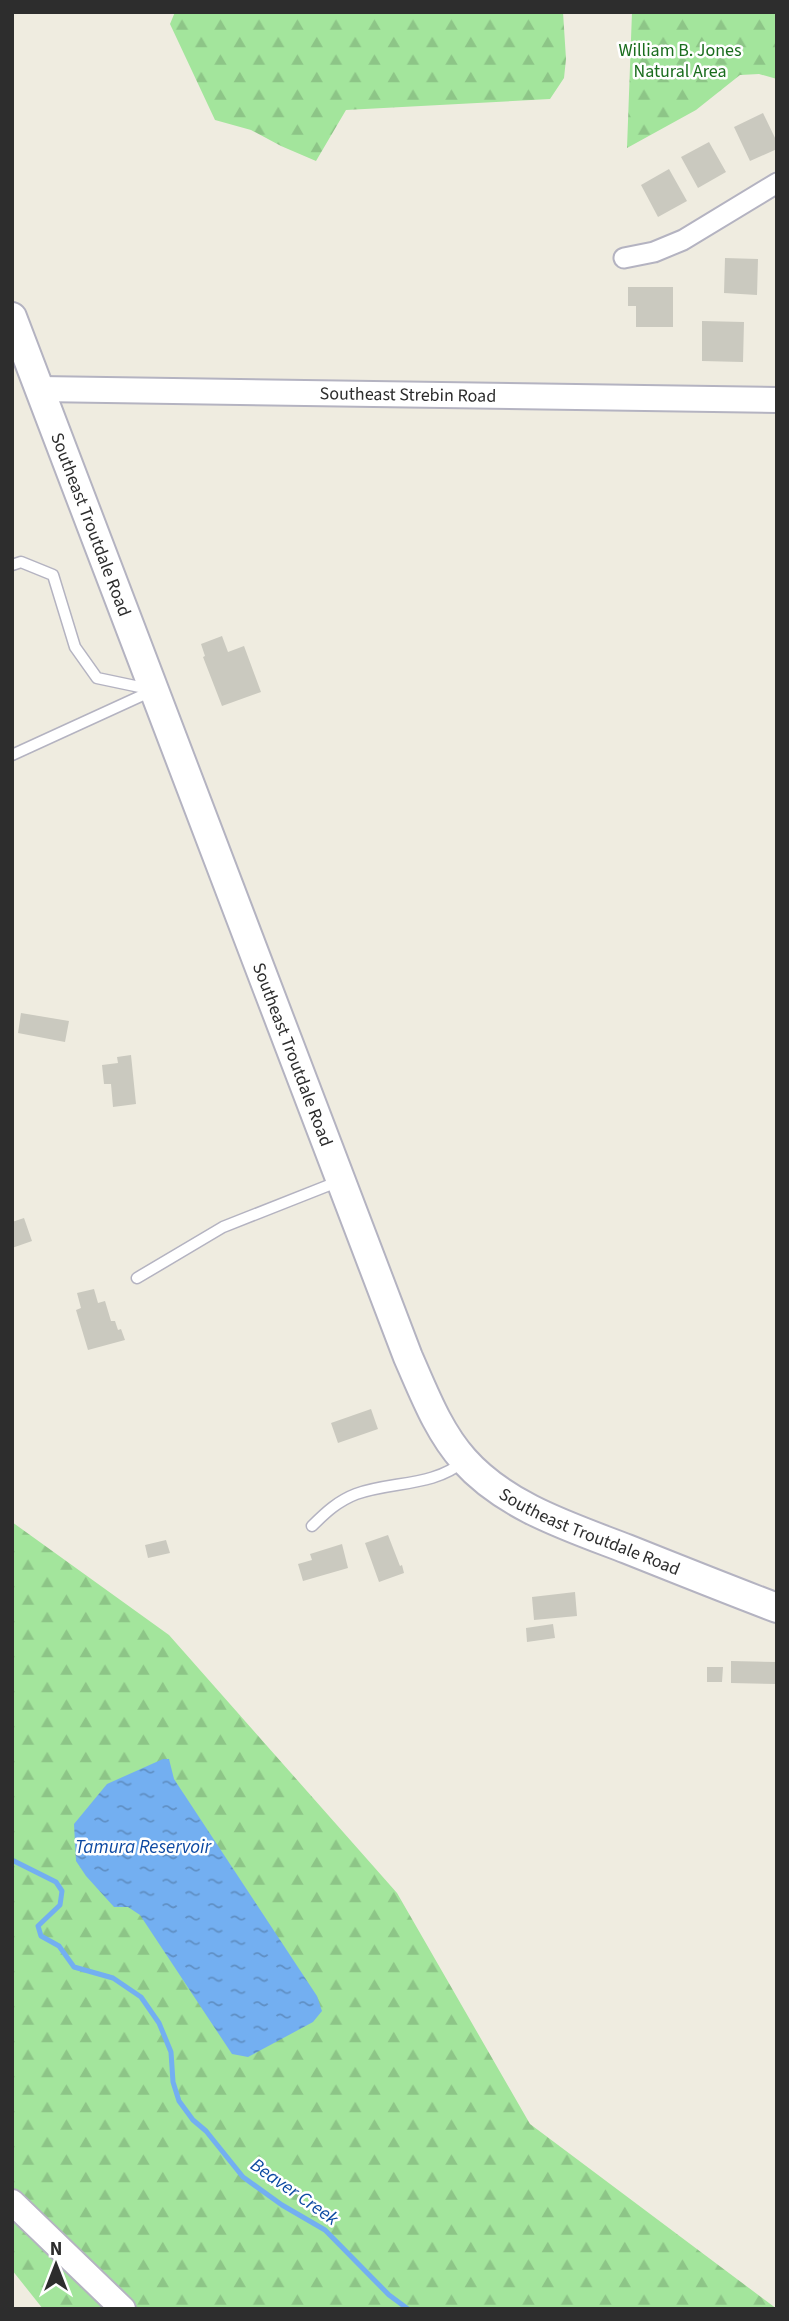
<svg xmlns="http://www.w3.org/2000/svg" width="789" height="2321" viewBox="0 0 789 2321" font-family="'Source Sans 3',sans-serif">
<defs>
<pattern id="forest-firs" width="22" height="20" patternUnits="userSpaceOnUse" patternTransform="scale(1.75)"><rect width="22" height="20" fill="#a3e59c"/><path d="M5 1l3.5 6h-7zM16 11l3.5 6h-7z" fill="#8dc587"/></pattern>
<pattern id="water-ripples" width="26" height="14" patternUnits="userSpaceOnUse" patternTransform="scale(1.75)"><rect width="26" height="14" fill="#73aff1"/><path d="M2 4q2-2 4 0t4 0M15 11q2-2 4 0t4 0" fill="none" stroke="#5f8fc4"/></pattern>
</defs>
<rect width="100%" height="100%" fill="#efece0"/>
<!-- forest -->
<path fill="url(#forest-firs)" d="M175 12H563L566 59 564 78 550 99 346 110 316 161 281 146 251 130 215 120 170 24Z
M632 12H777V79L759 74 740 75 696 110 627 148Z
M12 1522 169 1635 397 1893 530 2124 777 2309H43L12 2270Z"/>
<!-- water -->
<path fill="url(#water-ripples)" d="M163 1759H169L174 1779 317 1996 322 2011 313 2022 248 2057 232 2054 140 1915 128 1907H114L86 1876 76 1861 74 1824 107 1784Z"/>
<g fill="none" stroke-linecap="round" stroke-linejoin="round">
<!-- stream -->
<path stroke="#73aff1" stroke-width="5" d="M12 1860 56 1882 62 1891 60 1905 38 1926 41 1936 59 1946 74 1967 113 1978 141 1997 159 2023 171 2052 173 2082 179 2101 193 2120 206 2131 243 2177 282 2205 325 2230 389 2295 408 2309"/>
</g>
<!-- building -->
<path fill="#cac9bf" d="M763 113 777 142V149L750 161 734 127Z
M709 142 726 172 698 188 681 157Z
M669 169 687 201 658 217 641 185Z
M725 258 758 259 757 295 724 293Z
M628 287H673V327H636V306H628Z
M702 321 744 322 743 362 702 361Z
M222 636 228 652 244 646 261 692 222 706 203 657 205 656 201 644Z
M21 1013 69 1021 65 1042 18 1033Z
M131 1055 136 1104 113 1107 111 1084H104L102 1065 118 1063 117 1057Z
M24 1218 32 1241 12 1248V1222Z
M94 1289 98 1303 105 1301 111 1321H115L118 1330 121 1329 125 1340 88 1350 76 1310 81 1308 77 1293Z
M371 1409 378 1429 338 1443 331 1423Z
M388 1535 400 1566 402 1565 404 1573 379 1582 365 1543Z
M166 1540 170 1553 148 1558 145 1545Z
M342 1544 348 1568 303 1581 298 1564 312 1560 310 1554Z
M575 1592 577 1616 534 1620 532 1597Z
M553 1624 555 1638 527 1642 526 1628Z
M731 1661 777 1662V1684L731 1683Z
M707 1667H723L722 1682H707Z"/>
<g fill="none" stroke-linecap="round" stroke-linejoin="round">
<defs>
<path id="service" d="M12 565 21 562 53 575 75 647 97 678 154 690 12 755
M137 1278 223 1227 337 1182
M312 1526C326 1512 338 1501 356 1494 392 1481 433 1487 464 1461"/>
<path id="minor" d="M624 258 654 252 683 240 777 183"/>
<g id="tertiary">
<path id="s1" d="M40 389 777 400"/>
<path d="M12 2202 123 2309"/>
</g>
<g id="secondary">
<path id="s2" d="M12 317 408 1357C424 1393 438 1431 464 1460 506 1507 570 1527 627 1549 677 1569 727 1589 777 1608"/>
</g>
</defs>
<!-- service casing -->
<use href="#service" stroke="#b4b3c1" stroke-width="13"/>
<!-- minor casing -->
<use href="#minor" stroke="#b4b3c1" stroke-width="23"/>
<!-- tertiary casing -->
<use href="#tertiary" stroke="#b4b3c1" stroke-width="28"/>
<!-- secondary casing -->
<use href="#secondary" stroke="#b4b3c1" stroke-width="32"/>
<!-- service -->
<use href="#service" stroke="#fff" stroke-width="10"/>
<!-- minor -->
<use href="#minor" stroke="#fff" stroke-width="19"/>
<!-- tertiary -->
<use href="#tertiary" stroke="#fff" stroke-width="24"/>
<!-- secondary -->
<use href="#secondary" stroke="#fff" stroke-width="28"/>
</g>
<g text-anchor="middle" stroke-width="5" stroke-linejoin="round" paint-order="stroke">
<!-- park labels -->
<g font-size="18" fill="#1a6d1e" stroke="#fff">
<text x="680" y="56">William B. Jones<tspan x="680" dy="21">Natural Area</tspan></text>
</g>
<!-- street labels -->
<g font-size="18" fill="#2d2d2d" stroke="#fff">
<text dy="6" stroke="none"><textPath href="#s1" startOffset="368">Southeast Strebin Road</textPath></text>
<text dy="6" stroke="none"><textPath href="#s2" startOffset="222">Southeast Troutdale Road</textPath></text>
<text dy="6" stroke="none"><textPath href="#s2" startOffset="789">Southeast Troutdale Road</textPath></text>
<text dy="6" stroke="none"><textPath href="#s2" startOffset="1377">Southeast Troutdale Road</textPath></text>
</g>
<!-- water labels -->
<g font-size="19" font-style="italic" fill="#0c49a2" stroke="#fff">
<text x="143" y="1853">Tamura Reservoir</text>
<text transform="translate(295 2191) rotate(35)" y="7">Beaver Creek</text>
</g>
</g>
<!-- border -->
<rect width="789" height="2321" fill="none" stroke="#2d2d2d" stroke-width="28"/>
<!-- north arrow -->
<g transform="translate(56 2265)" stroke="#ffffff" stroke-width="5" paint-order="stroke">
<path d="M0-5L12 26L0 18L-12 26Z" fill="#2d2d2d"/>
<text y="-10" font-size="19" font-weight="bold" text-anchor="middle" fill="#2d2d2d">N</text>
</g>
</svg>
